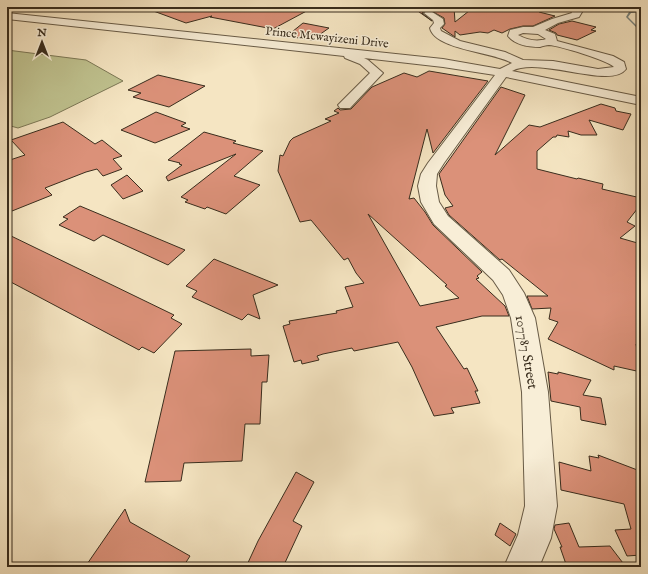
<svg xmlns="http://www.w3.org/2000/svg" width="648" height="574" viewBox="0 0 648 574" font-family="'IM FELL English',serif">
<rect width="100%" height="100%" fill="#f5e5c2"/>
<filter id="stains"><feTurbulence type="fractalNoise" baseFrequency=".005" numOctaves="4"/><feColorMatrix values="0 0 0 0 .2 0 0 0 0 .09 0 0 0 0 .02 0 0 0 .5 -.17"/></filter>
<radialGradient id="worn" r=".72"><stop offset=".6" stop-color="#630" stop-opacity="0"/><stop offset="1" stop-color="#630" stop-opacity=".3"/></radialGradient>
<!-- green -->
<path fill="#c0c390" stroke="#7c7856" d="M7 50 86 60 123 81 50 117 18 128 7 125Z"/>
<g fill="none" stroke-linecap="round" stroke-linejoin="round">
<!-- stream -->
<path fill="#77837d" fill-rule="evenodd" d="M641 10V12L631 13 628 17 641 30V32L626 17 629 12Z"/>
</g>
<!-- building -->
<path fill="#db9179" stroke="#392d1d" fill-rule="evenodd" d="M148 7 230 8 314 7 273 29 210 17 212 16 186 23 148 9Z
M412 7H454L455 22 474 7H540L539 12 555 16 533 26H523L510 29 502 33 494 30 488 33 480 32 460 35 455 31V37L442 28 445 24 444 18 428 9 422 13 432 21Z
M572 21 596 27 591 30 596 31 577 40 557 35 556 33 549 30 559 24Z
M303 23 329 28 312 40 287 36Z
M429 71 488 81 433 153 427 129 409 199 414 198 425 212 433 225 482 272 477 276 479 278 476 279 505 306 509 316H482L436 327 464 369 467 368 478 391H475L480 403 451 408 454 413 434 416 412 367 398 342 354 351 352 348 323 354 317 356 319 360 302 364 301 360 294 362 283 326 290 324 289 321 337 313 336 311 353 307 345 287 364 283 356 273 348 258 344 260 311 220 300 222 278 171 280 155 283 156 290 141 293 138 331 121 325 119 339 113 334 111 338 108 340 110 351 109 372 87 404 73 417 77ZM368 214 447 285 445 286 459 298 420 306Z
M158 75 205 86 169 107 133 97 141 93 128 90Z
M501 87 525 95 495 155 529 125 540 127 601 104 615 108 616 111 631 114 623 130 589 120 597 135H581L568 131 569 137 557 135 556 137H553L537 151V169L577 179 578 178 603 184 602 189 641 198V204L627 222 635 226 620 238 641 244V345L636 344 641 372 614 366V370L548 339 558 322 549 319 551 308 532 309 527 296H548L502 259 500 260 449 215 445 208 453 206 445 195 439 174Z
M156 112 186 123 181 126 190 129 155 143 121 130Z
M63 122 95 144 102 140 122 156 113 159 122 169 103 176 97 169 86 172 45 188 52 195 7 213V161L25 155 11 140Z
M204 132 236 141 233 143 263 151 234 176 260 185 226 214 207 207 205 209 185 202 188 200 181 197 236 154 168 181 166 177 182 165 179 164 180 163 168 160Z
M127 175 143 191 123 199 111 185Z
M80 206 185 250 168 265 103 235 94 241 59 225 68 219 63 217Z
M7 234 174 315 171 318 182 324 154 353 142 347 139 350 7 280Z
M214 259 278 285 253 295 260 319 248 314 242 320 192 297 197 291 186 286Z
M251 349V356L269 355 267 382H262L260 424H245L242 461 184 463 181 481 145 482 175 351Z
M548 372 558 374V372L591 380 583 395 601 398 606 425 581 420 580 407 551 401Z
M598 455 640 471 641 555 627 556 615 530 631 529 624 504 561 490 559 462 591 471 589 456 599 458Z
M296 472 314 482 293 521 302 526 283 567H246L258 541Z
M125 509 130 522 190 556 183 567H85Z
M500 523 516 534 510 546 495 535Z
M569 523 579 547 610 546 626 567H567L560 547H562L554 529 555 525Z"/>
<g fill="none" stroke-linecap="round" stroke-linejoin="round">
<defs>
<path id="minor" d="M569 7H579L582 12 579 17 558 23 545 30 555 34 557 41 613 56 624 62 626 69C611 90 539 56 512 71L641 97V105L506 77 444 163 437 174 436 186 439 202 448 216 509 270 524 293 535 318 548 392 557 506 551 538 539 567H504L518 535 525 506 522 392 511 318 503 295 493 280 434 224 421 202 418 186 421 174 428 163 495 75 443 67 364 58 368 60 383 73 350 108H340L338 105 370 73 360 64 345 58 344 56 7 19V13L443 59 500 69 512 63C494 52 435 50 430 28L434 23 433 20 424 13 429 10 443 19 444 24 440 28 441 31 460 41 505 52 523 60 553 61 598 69 614 67C607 60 560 46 549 45 546 45 543 46 540 47 529 47 515 45 508 36L510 30 523 27H533L552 19 572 13ZM523 33 538 34 546 39C537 42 527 40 518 35Z"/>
</defs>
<!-- minor casing -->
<use href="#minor" stroke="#685b46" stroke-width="2"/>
<!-- minor -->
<use href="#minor" fill="#f8eed7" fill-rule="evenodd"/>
</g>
<g text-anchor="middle" stroke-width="3" stroke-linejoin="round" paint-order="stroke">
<!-- far-street labels -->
<g font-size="12" fill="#392d1d" stroke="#f8eed7">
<text transform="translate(327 37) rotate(6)" y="4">Prince Mcwayizeni Drive</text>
</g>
<!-- street labels -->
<g font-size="14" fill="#392d1d" stroke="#f8eed7">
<text transform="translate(527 352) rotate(80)" y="5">107787 Street</text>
</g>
</g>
<!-- margin -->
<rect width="648" height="574" fill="none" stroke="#f5e5c2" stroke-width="24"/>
<rect x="8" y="8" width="632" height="558" fill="none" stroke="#392d1d" stroke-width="2"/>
<rect x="12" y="12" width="624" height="550" fill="none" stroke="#392d1d"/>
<!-- north arrow -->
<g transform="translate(42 42)" stroke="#f8eed7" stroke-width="3" paint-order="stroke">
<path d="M0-3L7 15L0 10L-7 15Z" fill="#392d1d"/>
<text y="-6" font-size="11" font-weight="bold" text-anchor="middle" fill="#392d1d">N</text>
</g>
<rect width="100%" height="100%" filter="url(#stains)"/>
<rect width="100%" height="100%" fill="url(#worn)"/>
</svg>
